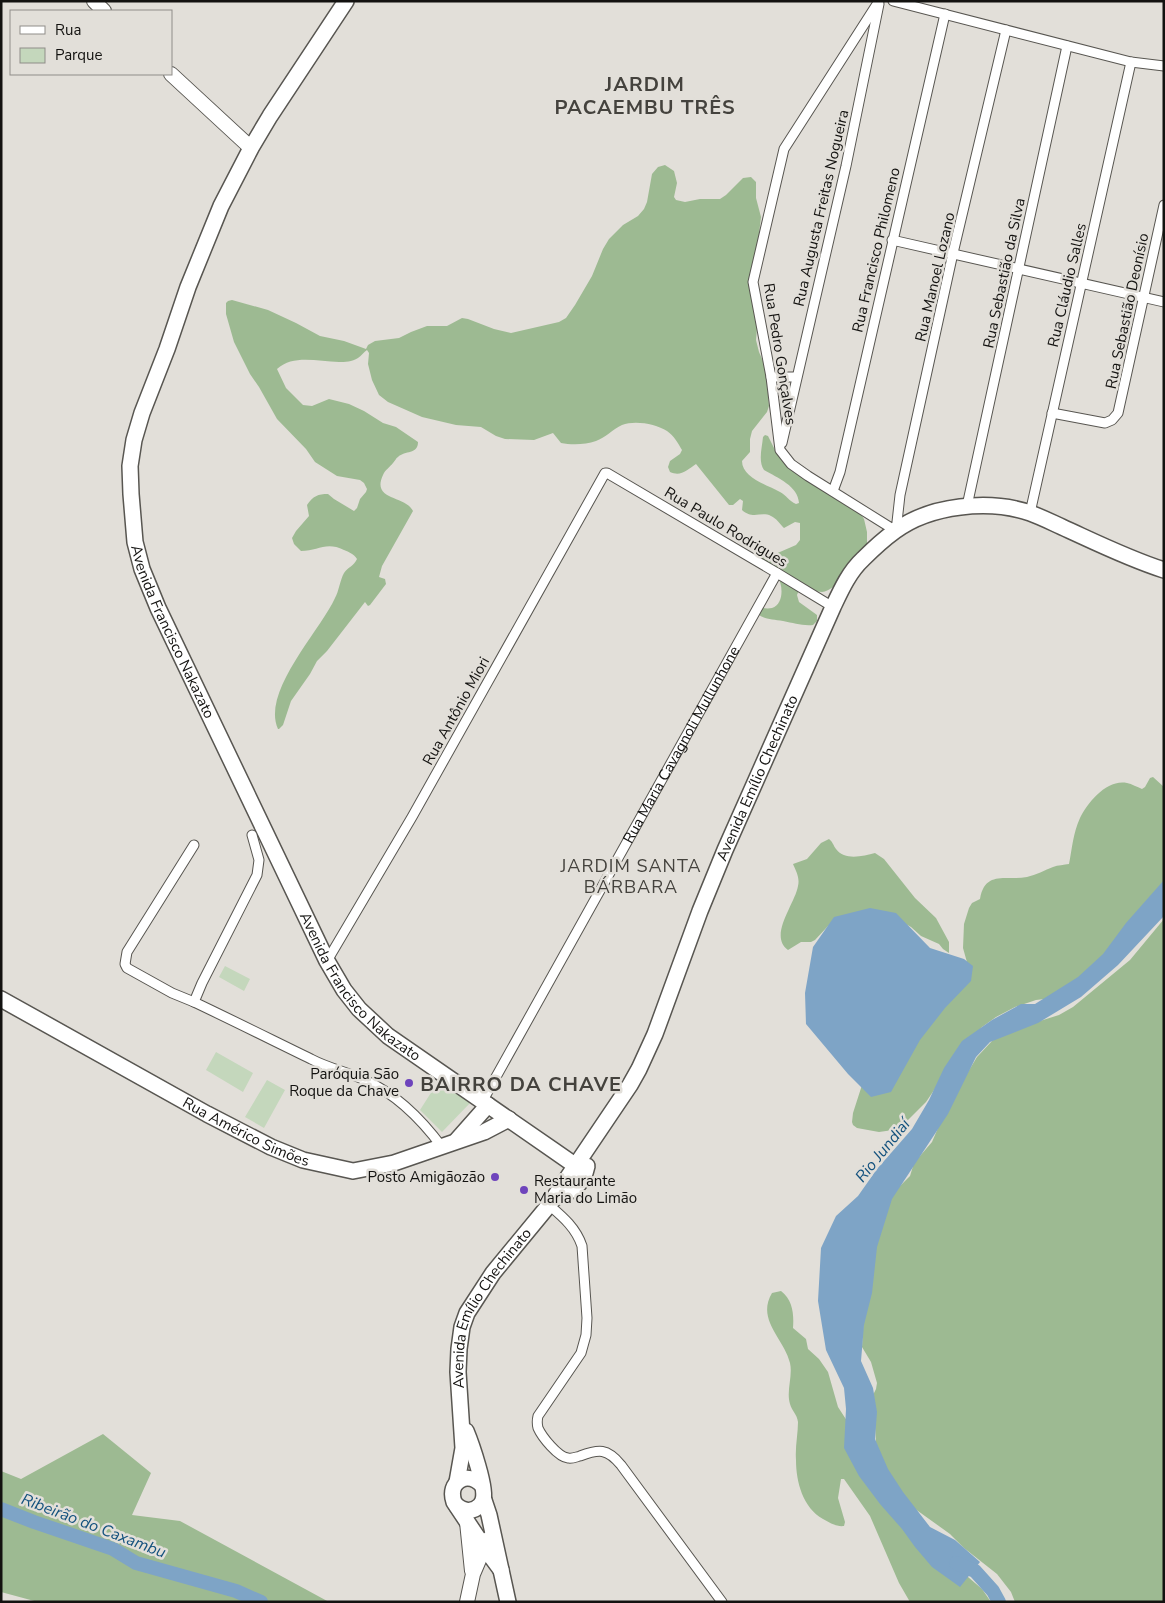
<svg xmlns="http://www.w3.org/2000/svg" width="1165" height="1603" viewBox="0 0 1165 1603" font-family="'Nunito Sans',sans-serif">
<rect width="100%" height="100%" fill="#e2dfd9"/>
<!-- green -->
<path fill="#c4d7bc" d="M225 966 250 979 244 991 219 977Z
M216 1052 253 1073 243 1092 206 1070Z
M441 1077 471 1102 442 1132 420 1110Z
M267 1080 285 1090 264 1128 245 1117Z"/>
<!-- forest -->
<path fill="#9dba92" d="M665 165 674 171 677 183 674 197 676 200 685 202 700 199H720L726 195 743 178 751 177 756 182V198L761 217 755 269 758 317 756 340 759 352 766 368 769 406 767 412 752 431 750 439V452L742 461C742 478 768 485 780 492 786 495 789 501 796 504L799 503C798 486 778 478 764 470 758 461 762 448 763 437L765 435 768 436 776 452 797 473 852 501 864 519 867 532V547C858 559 837 591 822 592 814 592 807 587 799 590L797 595 799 602 817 615V621L813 625C802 626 794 623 783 621 774 619 767 620 759 615L757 611 760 608C763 608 768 609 772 608 784 604 783 586 778 577 774 569 765 563 758 557V554L773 555 796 545 800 540V523L795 522 784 528C780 524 776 518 771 516 761 511 753 520 742 510L743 501 740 499 733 505H729L696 464C687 470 681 477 670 472L668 467 670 461 680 454 682 450C678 443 674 436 667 431 656 424 635 420 622 425 613 429 605 438 596 441 585 445 571 445 561 443L553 433 534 440 505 439 496 436 481 427 456 425 422 417 388 402 379 395 372 380 368 364 369 353 367 350C364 352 361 356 358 358 352 362 345 362 339 362 318 362 294 354 277 369L286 388 303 405 312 406 329 399 349 404 364 411 383 423 396 427 418 442C418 455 405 450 398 457 396 458 395 461 393 463 390 467 385 470 383 475 371 501 405 495 413 511L382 566 379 577 385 579 386 584 370 605 368 606 365 602 327 651 317 661 310 674 291 701 283 725 279 729H278C261 692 320 631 335 598 339 591 340 580 344 573 348 567 354 566 357 559 354 554 349 552 344 550 326 541 318 551 301 551L294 544 292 538 296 531 309 516 307 505C313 496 318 494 328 494L334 499 354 511 357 508 360 499 366 492 367 489 364 483 360 480 337 476 315 462 306 449 277 419 259 387 250 374 234 342 226 314V303L228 301 232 300 268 310 296 323 320 336 344 341 366 349 368 345 375 341 399 338 411 332 427 326H447L462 318 468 319 494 329 511 333 559 322 566 318 575 305 592 276 603 249 609 239 623 225 638 216 644 209 647 202 652 174 658 167Z
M1153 777 1164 787V896L1061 997 1036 1000 1015 1007 996 1017 982 1027 963 1047 926 1102 903 1125 893 1130 879 1132 857 1128 853 1125 852 1122 853 1113 862 1085 970 973 963 948 964 924 969 908 972 903 980 899C985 870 1006 881 1027 877 1036 875 1045 870 1053 867 1058 865 1064 865 1069 864 1072 849 1073 833 1080 818 1088 802 1107 779 1127 783 1132 784 1137 787 1142 789L1145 787 1150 778Z
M829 839C833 842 833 845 836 849 845 861 863 856 875 853L884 859 915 898 936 918 949 942V953L943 949 939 944 921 936 911 927 897 919H837L828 926 815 940 811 942H801L788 950C768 936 795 904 798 886 800 878 796 871 793 864L807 859 821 843Z
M1164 919V1602H1015L1011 1592 997 1574 964 1548 950 1534 911 1506 891 1483 876 1443 875 1425 869 1403 876 1389 877 1383 871 1362 862 1347 868 1246 894 1192 910 1176 914 1163 932 1142 941 1121 968 1072 977 1057 992 1041 1005 1032 1059 1015 1073 1007 1130 960Z
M781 1291C793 1300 794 1315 793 1328L806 1339 808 1349 819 1359 828 1372 838 1407 849 1424 968 1577 982 1589 991 1602H910L899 1583 870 1516 844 1479H841L838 1498 845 1522 844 1526C837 1527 830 1523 823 1519 803 1508 796 1482 796 1460 795 1447 798 1434 798 1422 797 1414 792 1411 790 1404 786 1391 793 1376 790 1363 784 1338 756 1320 772 1293Z
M103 1434 151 1473 132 1515 180 1521 329 1602H38L1 1592V1471L21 1479Z"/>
<!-- water -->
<path fill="#7ea4c6" d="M1164 880V916L1118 965 1081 997 1038 1023 990 1042 976 1057 948 1114 892 1199 877 1247 872 1293 864 1325 861 1361 873 1388 877 1412 875 1439 888 1469 903 1492 930 1527 955 1540 980 1562 960 1587 932 1567 915 1547 902 1529 880 1504 859 1476 844 1448 846 1409 844 1388 826 1350 818 1301 821 1248 836 1216 858 1196 877 1169 912 1129 929 1100 944 1068 962 1041 992 1020 1021 1004H1035L1078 977 1103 954 1126 923Z
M870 908 896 913 930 948 964 959 973 966 971 981 945 1008 920 1040 891 1092 871 1097 848 1074 806 1024 805 993 813 947 834 917Z"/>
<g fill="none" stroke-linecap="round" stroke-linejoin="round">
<!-- river -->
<path stroke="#7ea4c6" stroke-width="14" d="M1 1509 34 1522 113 1549 136 1563 236 1591 261 1602
M956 1563 975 1571 993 1591 999 1602"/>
<defs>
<g id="street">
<path d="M879 1 784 149 753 282 771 377 780 450 791 464 808 476 896 531 900 495 953 253 1006 30"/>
<path d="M893 1 1131 62 1164 66"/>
<path d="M892 240 1164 302"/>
<path d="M771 377H796"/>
<path d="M1052 413 1105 423 1112 420 1118 413 1164 205"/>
<path d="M782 443 846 166 879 4"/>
<path d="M833 491 840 472 945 14"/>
<path d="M967 506 1067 46"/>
<path d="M1030 513 1131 62"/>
<path d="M252 835 259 860 257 875 202 983 194 1002C234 1021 272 1040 311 1059 328 1068 347 1072 365 1080 396 1094 422 1120 442 1147"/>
<path d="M194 845 127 952 125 964 127 968 172 993 194 1002"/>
<path d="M327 961 412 817 605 473H607L777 573 833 607"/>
<path id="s1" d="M482 1102 777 573"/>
<path d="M549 1205C563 1217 576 1228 582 1246L587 1318 586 1335 581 1353 538 1416C537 1420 537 1424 538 1428 542 1437 558 1457 568 1458 572 1459 576 1457 580 1456 599 1449 607 1448 621 1465L722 1602"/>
</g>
<path id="secondary" d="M94 1 104 11
M171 74 251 148
M467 1522 472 1571
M467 1602 473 1574 488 1539"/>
<g id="primary">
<path id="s2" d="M346 1 270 116 251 148 221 206 188 287 167 349 142 413 134 440 130 466 131 494 135 542 142 569 158 608 327 961 344 990 359 1009 388 1036 553 1150 576 1166 584 1176"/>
<path id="s3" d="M1 999 207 1114 271 1147 303 1160 353 1171 394 1163 484 1132 509 1119"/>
<path d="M457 1140 488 1105"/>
<path d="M554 1198C571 1192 583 1186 587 1166"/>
<path id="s4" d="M457 1482 463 1448 458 1372 459 1349 462 1327 467 1313 493 1273 549 1205 630 1085 639 1069 655 1034 700 911 725 850 833 607C841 590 849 572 863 559 873 549 884 539 895 531 930 505 989 499 1030 513 1041 517 1051 522 1062 527 1095 542 1129 559 1164 570"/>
<path d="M482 1485C467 1470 447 1482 454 1502L484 1547 501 1570"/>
<path d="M484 1500 489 1515 508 1602"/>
<path d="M457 1506C463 1510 468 1512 475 1509 479 1507 482 1504 483 1500 487 1489 471 1443 466 1431"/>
</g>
</defs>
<!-- street casing -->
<use href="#street" stroke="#585651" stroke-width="11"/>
<!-- secondary casing -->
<use href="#secondary" stroke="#585651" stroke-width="16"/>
<!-- primary casing -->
<use href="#primary" stroke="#585651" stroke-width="18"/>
<!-- street -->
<use href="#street" stroke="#fff" stroke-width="9"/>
<!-- secondary -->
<use href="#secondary" stroke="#fff" stroke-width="14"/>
<!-- primary -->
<use href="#primary" stroke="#fff" stroke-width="15"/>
</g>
<!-- markers -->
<g fill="#6e44bc" stroke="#e2dfd9" stroke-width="2">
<circle cx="409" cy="1083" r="5"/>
<circle cx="495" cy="1177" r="5"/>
<circle cx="524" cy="1190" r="5"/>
</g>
<g text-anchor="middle" stroke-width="5" stroke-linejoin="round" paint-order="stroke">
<!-- street labels -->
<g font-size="15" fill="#131210" stroke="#e2dfd9">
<text transform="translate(821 208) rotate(-77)" y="5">Rua Augusta Freitas Nogueira</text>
<text transform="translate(876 250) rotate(-77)" y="5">Rua Francisco Philomeno</text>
<text transform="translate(1004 273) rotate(-78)" y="5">Rua Sebastião da Silva</text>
<text transform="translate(935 277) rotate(-77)" y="5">Rua Manoel Lozano</text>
<text transform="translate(1067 285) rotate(-77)" y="5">Rua Cláudio Salles</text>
<text transform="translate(1127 311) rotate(-78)" y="5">Rua Sebastião Deonísio</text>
<text transform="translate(780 354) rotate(81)" y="5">Rua Pedro Gonçalves</text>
<text transform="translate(726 527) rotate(31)" y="5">Rua Paulo Rodrigues</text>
<text dy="5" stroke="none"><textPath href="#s2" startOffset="690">Avenida Francisco Nakazato</textPath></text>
<text transform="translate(456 711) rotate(-61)" y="5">Rua Antônio Miori</text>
<text dy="5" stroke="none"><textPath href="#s1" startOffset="409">Rua Maria Cavagnoli Mullunhone</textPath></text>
<text dy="5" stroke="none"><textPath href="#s4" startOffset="784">Avenida Emílio Chechinato</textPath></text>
<text dy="5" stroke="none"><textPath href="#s2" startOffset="1095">Avenida Francisco Nakazato</textPath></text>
<text dy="5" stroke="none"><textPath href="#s3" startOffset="279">Rua Américo Simões</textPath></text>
<text dy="5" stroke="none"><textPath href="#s4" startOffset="184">Avenida Emílio Chechinato</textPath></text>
</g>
<!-- poi labels -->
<g font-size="15" fill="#131210" stroke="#e2dfd9" text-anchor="end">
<text x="399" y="1079">Paróquia São<tspan x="399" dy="17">Roque da Chave</tspan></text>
<text x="485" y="1182">Posto Amigãozão</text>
<text x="534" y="1186" text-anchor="start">Restaurante<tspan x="534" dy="17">Maria do Limão</tspan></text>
</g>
<!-- water labels -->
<g font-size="16" font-style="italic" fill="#14527e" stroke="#e2dfd9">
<text transform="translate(882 1150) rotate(-51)" y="6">Rio Jundiaí</text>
<text transform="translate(94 1525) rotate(21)" y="6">Ribeirão do Caxambu</text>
</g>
<!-- quarter labels -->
<g font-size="18" letter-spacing="1" fill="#44423d" stroke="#e2dfd9">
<text x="631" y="872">JARDIM SANTA<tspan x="631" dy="21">BÁRBARA</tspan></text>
</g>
<!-- district labels -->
<g font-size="20" font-weight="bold" letter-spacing="1" fill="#44423d" stroke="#e2dfd9">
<text x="645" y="91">JARDIM<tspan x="645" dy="23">PACAEMBU TRÊS</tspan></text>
<text x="521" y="1091">BAIRRO DA CHAVE</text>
</g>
</g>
<!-- border -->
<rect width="1165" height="1603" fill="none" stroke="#131210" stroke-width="5"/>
<!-- legend -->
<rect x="10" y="10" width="162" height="65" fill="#e2dfd9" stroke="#8f8d89"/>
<rect x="20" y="26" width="25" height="8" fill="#ffffff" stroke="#8f8d89"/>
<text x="55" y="35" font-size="15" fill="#131210">Rua</text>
<rect x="20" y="48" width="25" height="15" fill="#c4d7bc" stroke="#8f8d89"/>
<text x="55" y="60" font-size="15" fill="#131210">Parque</text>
</svg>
